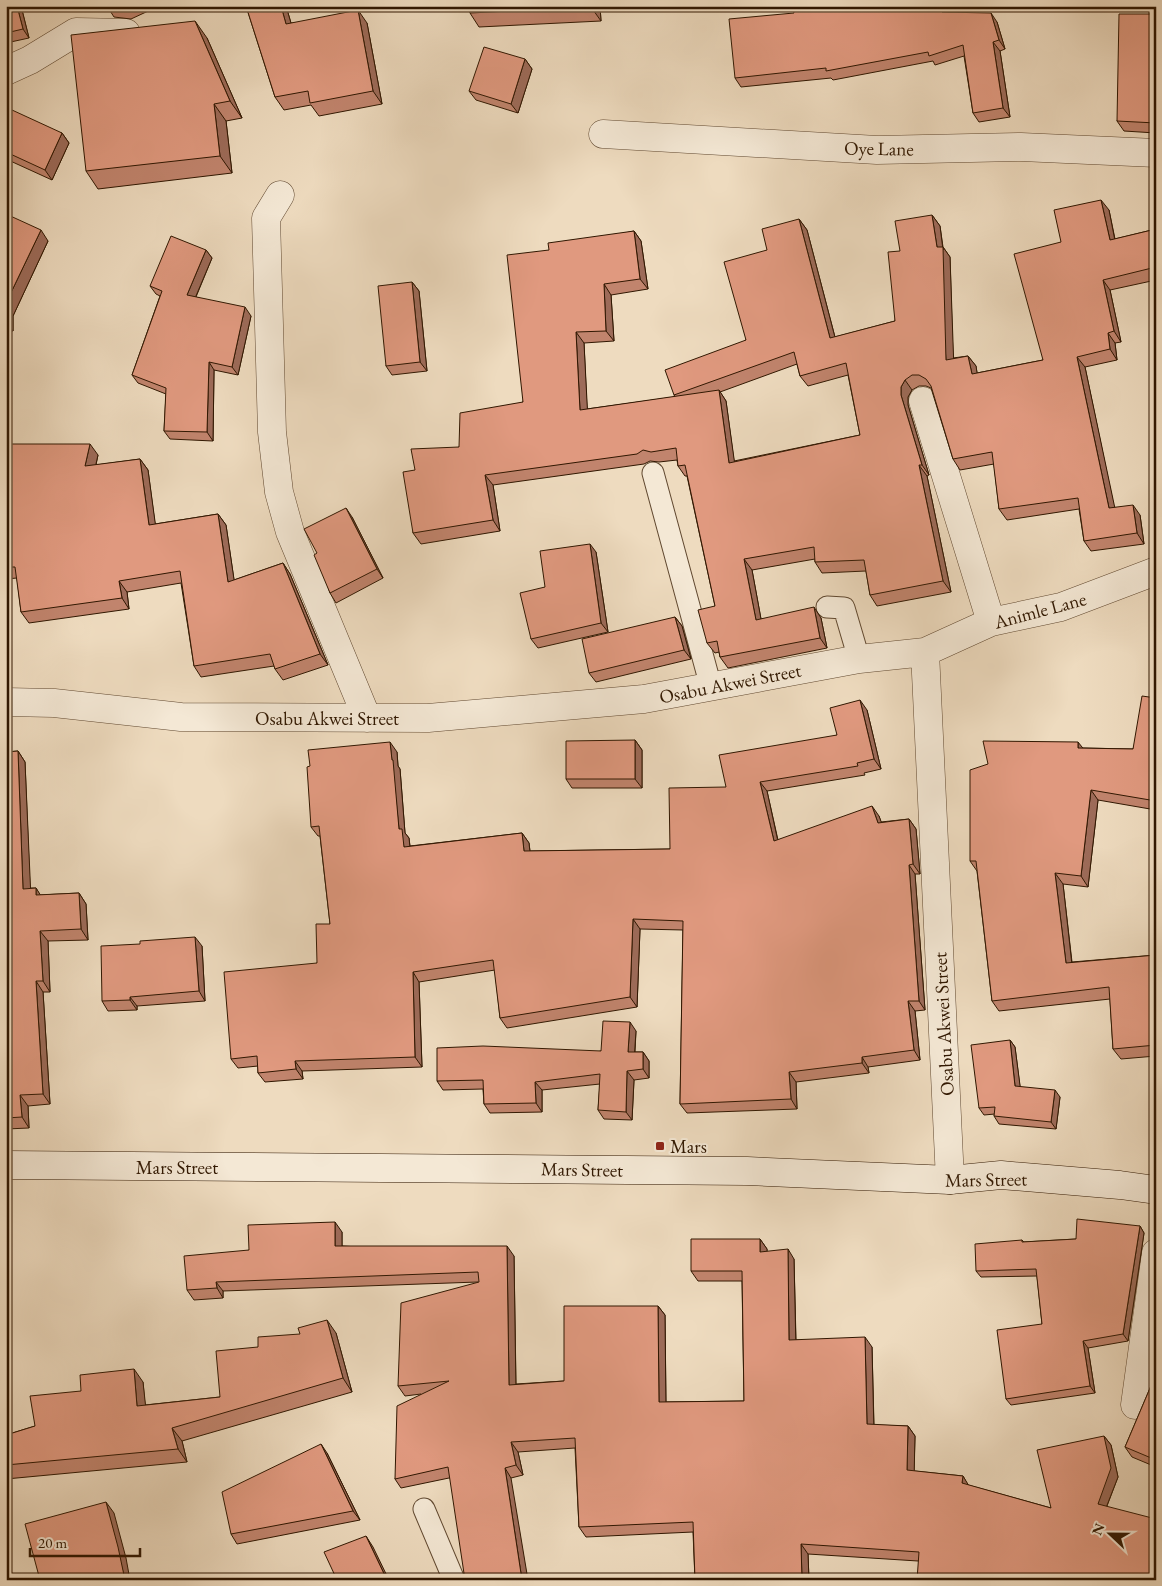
<svg xmlns="http://www.w3.org/2000/svg" width="1162" height="1586" viewBox="0 0 1162 1586" font-family="'EB Garamond',serif">
<rect width="100%" height="100%" fill="#eedbbf"/>
<filter id="stains"><feTurbulence type="fractalNoise" baseFrequency=".004" numOctaves="4"/><feColorMatrix values="0 0 0 0 .2 0 0 0 0 .09 0 0 0 0 .02 0 0 0 .5 -.17"/></filter>
<radialGradient id="worn" r=".72"><stop offset=".6" stop-color="#630" stop-opacity="0"/><stop offset="1" stop-color="#630" stop-opacity=".3"/></radialGradient>
<g fill="none" stroke-linecap="round" stroke-linejoin="round">
<defs>
<path id="lane" d="M653 473 711 687
M827 607 844 608 859 659
M424 1509 454 1580"/>
<path id="street" d="M6 71 30 60 76 32 126 33
M603 134 877 150 1021 147 1156 153
M280 195 266 218 272 432 279 492 290 532 367 718
M923 401 991 622
M925 652 950 1180
M6 702 54 703 181 717 428 718 644 699 859 659 925 652 991 622 1061 607 1156 571
M1135 1405 1156 1253"/>
<path id="secondary" d="M6 1165 747 1171 950 1180 1001 1175 1120 1185 1156 1190"/>
</defs>
<!-- lane casing -->
<use href="#lane" stroke="#604830" stroke-width="23"/>
<!-- street casing -->
<use href="#street" stroke="#604830" stroke-width="29"/>
<!-- secondary casing -->
<use href="#secondary" stroke="#301701" stroke-width="29"/>
<!-- lane -->
<use href="#lane" stroke="#f4e8d5" stroke-width="21"/>
<!-- street -->
<use href="#street" stroke="#f4e8d5" stroke-width="28"/>
<!-- secondary -->
<use href="#secondary" stroke="#f4e8d5" stroke-width="28"/>
</g>
<!-- wall -->
<path fill="#c1846d" stroke="#301701" fill-rule="evenodd" d="M6 6H21L29 38 6 43Z
M107 6H159L131 19 114 17Z
M246 6H286L291 23H367L382 104 319 116 311 105 284 110 275 97Z
M469 6H600L601 21 479 27 470 13Z
M793 6H948V12L997 22 1005 49 1000 51 1010 117 979 122 973 113 964 56 935 65 933 61 833 80 831 78 741 87 735 78 794 13Z
M1156 14V133L1124 131 1117 121Z
M207 38 242 118 226 121 232 173 98 189 86 171Z
M525 59 532 69 518 113 476 100 469 91Z
M6 120 62 133 69 143 52 180 6 159Z
M1109 210 1115 239 1156 229V280L1110 290 1121 342 1115 343 1117 360 1085 367 1114 507 1140 515 1144 544 1091 551 1084 541 1079 509 1007 520 999 509 994 464 960 470 953 459 931 388 926 386H919L912 390 908 397V405L929 475 927 476 951 592 877 606 870 595 866 571 822 573 815 562V559L752 570 761 619 821 618 827 648 728 668 720 657 719 652 715 653 707 643 715 606 687 476H685L678 466 677 460 659 462 650 461 644 464 493 485 500 531 421 544 413 533 415 470 459 447 523 402 549 250 634 231 641 241 648 289 611 295 614 341 584 343 587 409 675 397 674 395 746 340 767 250 799 219 807 230 835 337 895 321 900 251 932 215 940 226 943 247 950 257 953 358 968 356 976 366 977 373 1043 360 1061 242ZM797 364 800 376 808 386 848 375 860 435 734 461 726 401 720 392Z
M6 214 48 241 13 316V331L6 332Z
M206 250 212 258 196 297 251 316 238 375 214 370 213 441 170 439 164 431 166 394 138 383 132 375 160 296 156 294 150 286Z
M412 282 419 291 427 371 392 375 386 366Z
M6 433 7 444 98 455 96 465 140 459 148 470 155 524 218 514 226 525 234 580 283 563 290 574 328 665 283 680 275 669 274 666 201 677 194 666 181 583 127 592 129 609 29 623 21 612 17 578 6 579Z
M352 517 383 578 336 603 330 593 317 553Z
M596 552 608 632 538 648 531 639 545 587Z
M675 617 682 626 691 659 596 682 589 673Z
M1156 698V810L1098 800 1088 887 1063 884 1072 962 1156 955V1056L1121 1059 1113 1049 1110 999 999 1011 992 1001 977 871 970 861 1083 748 1133 749Z
M867 710 881 769 864 773 865 775 767 791 778 840 879 816 881 822 909 819 916 829 920 874H915L925 1010 915 1011 920 1060 868 1067 869 1073 796 1082 797 1109 687 1113 680 1104 683 930 640 929 637 1007 507 1028 500 1018 495 970 419 982 422 1067 302 1071 303 1079 265 1082 258 1073V1066L238 1068 231 1059 317 963 330 924 320 836H318L311 827 397 752 398 766 400 769 405 833 409 838 410 846 522 833 529 843 530 851 670 849 726 787 837 735Z
M635 740 642 750V788H572L566 779Z
M18 751 25 762 30 888H36L40 895 79 893 86 904 88 940 48 941 50 992H43L50 1104 28 1106 29 1128 6 1129V752Z
M202 946 205 1001 137 1006V1010L108 1011 102 1001Z
M636 1031 635 1052H643L649 1061V1078L634 1080 632 1120 604 1119 598 1110 600 1084 542 1090V1112L490 1113 484 1104 483 1089 443 1090 437 1081 601 1051Z
M1010 1040 1015 1047 1020 1087 1060 1097 1056 1129 999 1124 994 1116 995 1114 984 1115 979 1108Z
M1140 1226 1144 1233 1128 1341 1088 1348 1095 1393 1011 1405 1006 1399 1042 1324 1037 1276 981 1277 976 1271 1022 1240 1024 1242 1076 1239Z
M342 1232V1246L514 1256 516 1384 564 1381 658 1306 665 1315 666 1402 744 1401 742 1281H698L691 1271 760 1239 767 1249V1252L794 1259 796 1340 872 1347 874 1425 908 1426 915 1436 914 1471 963 1476 968 1485 1051 1508 1104 1436 1111 1445 1118 1477 1107 1506 918 1561 808 1554 809 1580H695L693 1532 586 1537 579 1527 575 1448 518 1452 523 1475 511 1478H449L401 1488 395 1479 421 1394 405 1396 398 1386 478 1282 223 1291V1298L194 1300 187 1290 249 1250Z
M336 1333 352 1392 182 1441 187 1462 6 1479V1435L35 1426 81 1391 143 1382 145 1405 220 1397 258 1347Z
M1156 1374V1467L1132 1457 1125 1447Z
M327 1453 360 1520 237 1544 231 1534Z"/>
<!-- shaded-wall -->
<path fill="#9d6b59" stroke="#301701" d="M17 6H21L29 38 23 29Z
M281 6H286L295 37 286 24Z
M591 6H600L601 21 591 7Z
M942 6H948V21L942 12Z
M358 10 367 23 382 104 373 91Z
M991 13 997 22 1005 49 999 40Z
M195 21 207 38 242 118 230 101Z
M993 42 1000 51 1010 117 1003 108Z
M525 59 532 69 518 113 511 104Z
M214 104 226 121 232 173 220 156Z
M62 133 69 143 52 180 45 170Z
M1101 200 1109 210 1117 251 1110 240Z
M932 215 940 226 943 250V247L950 257 954 370 946 360 937 247Z
M799 219 807 230 838 349 830 338Z
M41 230 48 241 13 316V331L6 321V303Z
M634 231 641 241 648 289 640 279Z
M206 250 212 258 193 303 187 295Z
M1103 280 1110 290 1121 342 1114 331Z
M412 282 419 291 427 371 420 362Z
M604 284 611 295 614 341 606 331Z
M245 307 251 316 238 375 232 367Z
M576 332 584 343 588 421 580 410Z
M1108 333 1115 343 1117 360 1110 349Z
M968 356 976 366 979 385 972 374Z
M1077 357 1085 367 1117 518 1109 508Z
M209 362 214 370 213 441 207 432Z
M905 380 912 390 908 397V405L929 475 922 465 901 395V387Z
M719 390 726 401 736 473 729 463Z
M90 444 98 455 93 477 85 466Z
M140 459 148 470 157 536 149 525Z
M919 465 927 476 951 592 943 581Z
M485 475 493 485 500 531 493 520Z
M1133 505 1140 515 1144 544 1137 533Z
M346 508 352 517 383 578 377 569Z
M218 514 226 525 236 593 228 582Z
M590 544 596 552 608 632 601 623Z
M744 559 752 570 763 630 756 620Z
M283 563 290 574 328 665 320 654Z
M119 581 127 592 129 609 122 598Z
M814 607 821 618 827 648 820 638Z
M675 617 682 626 691 659 684 650Z
M860 700 867 710 881 769 874 759Z
M635 740 642 750V788L635 779Z
M390 742 397 752 398 766 400 769 405 833 409 838 411 857 404 847 399 829Z
M1078 742 1086 752 1078 748Z
M18 751 25 762 31 899 23 889Z
M760 782 767 791 780 851 774 841Z
M1091 790 1098 800 1088 887 1081 876Z
M872 806 879 816 885 832 878 823Z
M909 819 916 829 920 874 913 864Z
M522 833 529 843 531 861 524 851Z
M909 865 915 874 925 1010 919 1001Z
M1055 873 1063 884 1073 974 1066 963Z
M36 888 43 899 36 895Z
M79 893 86 904 88 940 81 929Z
M633 919 640 929 637 1007 630 997Z
M40 931 48 941 50 992 43 981Z
M195 937 202 946 205 1001 199 991Z
M413 972 419 982 422 1067 415 1057Z
M36 981 43 992 50 1104 43 1094Z
M130 997 137 1006V1010L130 1000Z
M908 1001 915 1011 920 1060 914 1050Z
M630 1022 636 1031 634 1061 628 1052Z
M1010 1040 1015 1047 1021 1093 1015 1086Z
M643 1052 649 1061V1078L643 1069Z
M862 1057 868 1067 869 1073 862 1063Z
M295 1061 302 1071 303 1079 296 1069Z
M627 1071 634 1080 632 1120 626 1112Z
M789 1072 796 1082 797 1109 791 1099Z
M535 1082 542 1090V1112L536 1103Z
M1055 1090 1060 1097 1056 1129 1051 1122Z
M20 1095 28 1106 29 1128 22 1117Z
M335 1222 342 1232V1255L335 1246Z
M1140 1226 1144 1233 1128 1341 1123 1334Z
M760 1239 767 1249V1262L760 1252Z
M507 1246 514 1256 516 1394 509 1385Z
M788 1249 794 1259 796 1350 789 1340Z
M216 1282 223 1291V1298L217 1288Z
M658 1306 665 1315 666 1412 659 1402Z
M327 1320 336 1333 352 1392 343 1378Z
M865 1337 872 1347 874 1434 867 1424Z
M1083 1341 1088 1348 1095 1393 1090 1386Z
M134 1369 143 1382 147 1419 137 1406Z
M908 1426 915 1436 914 1480 907 1470Z
M172 1428 182 1441 187 1462 178 1449Z
M1104 1436 1111 1445 1118 1477 1104 1513 1098 1504Z
M511 1442 518 1452 523 1475 516 1465Z
M321 1444 327 1453 360 1520 353 1511Z
M505 1468 511 1478 528 1580H522Z
M963 1476 969 1486 962 1483Z
M106 1502 114 1513 126 1558 130 1580H125Z
M366 1536 373 1547 389 1580H387Z
M801 1544 808 1554 809 1580H802Z"/>
<!-- building -->
<path fill="#e0997f" stroke="#301701" d="M6 6H17L23 29 6 33Z
M107 6H133L125 10 108 8Z
M246 6H281L286 24 358 10 373 91 310 103 308 91 275 97Z
M469 6H591V7L470 13Z
M793 6H942V12L991 13 999 40 993 42 1003 108 973 113 963 45 929 56 928 52 826 71V68L735 78 729 19 794 13Z
M1119 14H1156V123L1117 121Z
M195 21 230 101 214 104 220 156 86 171 71 35Z
M484 47 525 59 511 104 469 91Z
M12 110 62 133 45 170 6 152V120Z
M1101 200 1110 240 1156 229V267L1103 280 1114 331 1108 333 1110 349 1077 357 1109 508 1133 505 1137 533 1084 541 1078 498 999 509 992 452 953 459 931 386 926 379 919 375H912L905 380 901 387V395L922 465H919L943 581 870 595 864 560 815 562 814 547 744 559 756 620 814 607 820 638 720 657 717 641 707 643 698 610 715 606 685 465 678 466 676 448 651 452 643 450 637 454 485 475 493 520 413 533 403 472 415 470 411 449 459 447 460 413 523 402 507 255 549 250 548 243 634 231 640 279 604 284 606 331 576 332 580 410 719 390 729 463 860 435 846 363 800 376 794 352 674 395 665 370 746 340 724 262 767 250 762 229 799 219 830 338 895 321 888 252 900 251 895 221 932 215 937 247H943L946 360 968 356 972 374 1043 360 1014 254 1061 242 1054 210Z
M6 214 41 230 6 303Z
M171 236 206 250 187 295 245 307 232 367 209 362 207 432 164 431 166 388 132 375 162 291 150 286Z
M412 282 420 362 386 366 378 286Z
M6 444H90L85 466 140 459 149 525 218 514 228 582 283 563 320 654 275 669 270 654 194 666 180 571 119 581 122 598 21 612 15 567H6Z
M346 508 377 569 330 593 314 555 317 553 304 529Z
M590 544 601 623 531 639 520 593 545 587 540 551Z
M675 617 684 650 589 673 582 639Z
M1142 696 1156 698V801L1091 790 1081 876 1055 873 1066 963 1156 955V1045L1113 1049 1109 987 992 1001 976 861H970V770L988 764 983 741 1078 742V748L1133 749Z
M860 700 874 759 857 763 858 766 760 782 774 841 872 806 878 823 909 819 913 864 909 865 919 1001H908L914 1050 862 1057V1063L789 1072 791 1099 680 1104 683 921 633 919 630 997 500 1018 493 960 413 972 415 1057 295 1061 296 1069 258 1073 257 1056 231 1059 224 972 317 963 316 924H330L319 826 311 827 307 767 310 766 308 750 390 742 392 760H393L399 829H402L404 847 522 833 524 851 670 849 669 788 726 787 719 755 837 735 830 708Z
M635 740V779H566V741Z
M18 751 23 889 36 888V895L79 893 81 929 40 931 43 981H36L43 1094 20 1095 22 1117 6 1118V752Z
M195 937 199 991 130 997V1000L102 1001 101 946 140 944V941Z
M603 1021 630 1022 628 1052H643V1069L627 1071 626 1112 598 1110 600 1074 535 1082 536 1103 484 1104 483 1080 437 1081V1048L483 1046 601 1051Z
M1010 1040 1015 1086 1055 1090 1051 1122 994 1116 995 1107 979 1108 971 1045Z
M1077 1219 1140 1226 1123 1334 1083 1341 1090 1386 1006 1399 997 1330 1042 1324 1036 1269 976 1271 975 1244 1022 1240V1242L1076 1239Z
M335 1222V1246H507L509 1385 564 1381V1306H658L659 1402 744 1401 742 1271H691V1239H760V1252L788 1249 789 1340 865 1337 867 1424 908 1426 907 1470 963 1476 962 1483 1051 1508 1037 1450 1104 1436 1111 1468 1098 1504 1156 1519V1580H917L919 1552 801 1544 802 1580H695L693 1522 579 1527 575 1438 511 1442 516 1465 505 1468 522 1580H465L448 1467 395 1479 397 1406 449 1381 398 1386 401 1303 479 1282 478 1272 216 1282 217 1288 187 1290 184 1256 249 1250 248 1225Z
M327 1320 343 1378 172 1428 178 1449 6 1465V1435L35 1426 30 1396 81 1391 80 1375 134 1369 137 1406 220 1397 216 1351 258 1347V1337L300 1334 298 1328Z
M1156 1374V1460L1125 1447Z
M321 1444 353 1511 231 1534 222 1492Z
M106 1502 118 1547 125 1580H40L25 1524Z
M366 1536 387 1580H337L324 1552Z"/>
<!-- markers -->
<rect fill="#8f2418" stroke="#f4e8d5" stroke-width="2" x="655" y="1141" width="10" height="10" rx="2.5"/>
<g text-anchor="middle" stroke-width="4" stroke-linejoin="round" paint-order="stroke">
<!-- street labels -->
<g font-size="19" fill="#301701" stroke="#f4e8d5">
<text transform="translate(879 148) rotate(1)" y="7">Oye Lane</text>
<text transform="translate(1040 610) rotate(-15)" y="7">Animle Lane</text>
<text transform="translate(730 683) rotate(-11)" y="7">Osabu Akwei Street</text>
<text x="327" y="725">Osabu Akwei Street</text>
<text transform="translate(943 1024) rotate(-93)" y="7">Osabu Akwei Street</text>
<text x="177" y="1174">Mars Street</text>
<text transform="translate(582 1169) rotate(1)" y="7">Mars Street</text>
<text transform="translate(986 1179) rotate(-1)" y="7">Mars Street</text>
</g>
<!-- poi labels -->
<g font-size="19" fill="#301701" stroke="#f4e8d5" text-anchor="start">
<text x="670" y="1153">Mars</text>
</g>
</g>
<!-- margin -->
<rect width="1162" height="1586" fill="none" stroke="#eedbbf" stroke-width="25"/>
<rect x="8" y="8" width="1147" height="1571" fill="none" stroke="#301701" stroke-width="2.5"/>
<rect x="12" y="12" width="1137" height="1561" fill="none" stroke="#301701"/>
<!-- north arrow -->
<g transform="translate(1110 1534) rotate(292)" stroke="#f4e8d5" stroke-width="4" paint-order="stroke">
<path d="M0-4L9 19L0 12L-9 19Z" fill="#301701"/>
<text y="-8" font-size="14" font-weight="bold" text-anchor="middle" fill="#301701">N</text>
</g>
<!-- scale -->
<path d="M30 1548v8h110v-8" fill="none" stroke="#301701" stroke-width="2.5"/>
<text x="38" y="1548" font-size="15" fill="#301701" stroke="#f4e8d5" stroke-width="4" paint-order="stroke">20 m</text>
<rect width="100%" height="100%" filter="url(#stains)"/>
<rect width="100%" height="100%" fill="url(#worn)"/>
</svg>
